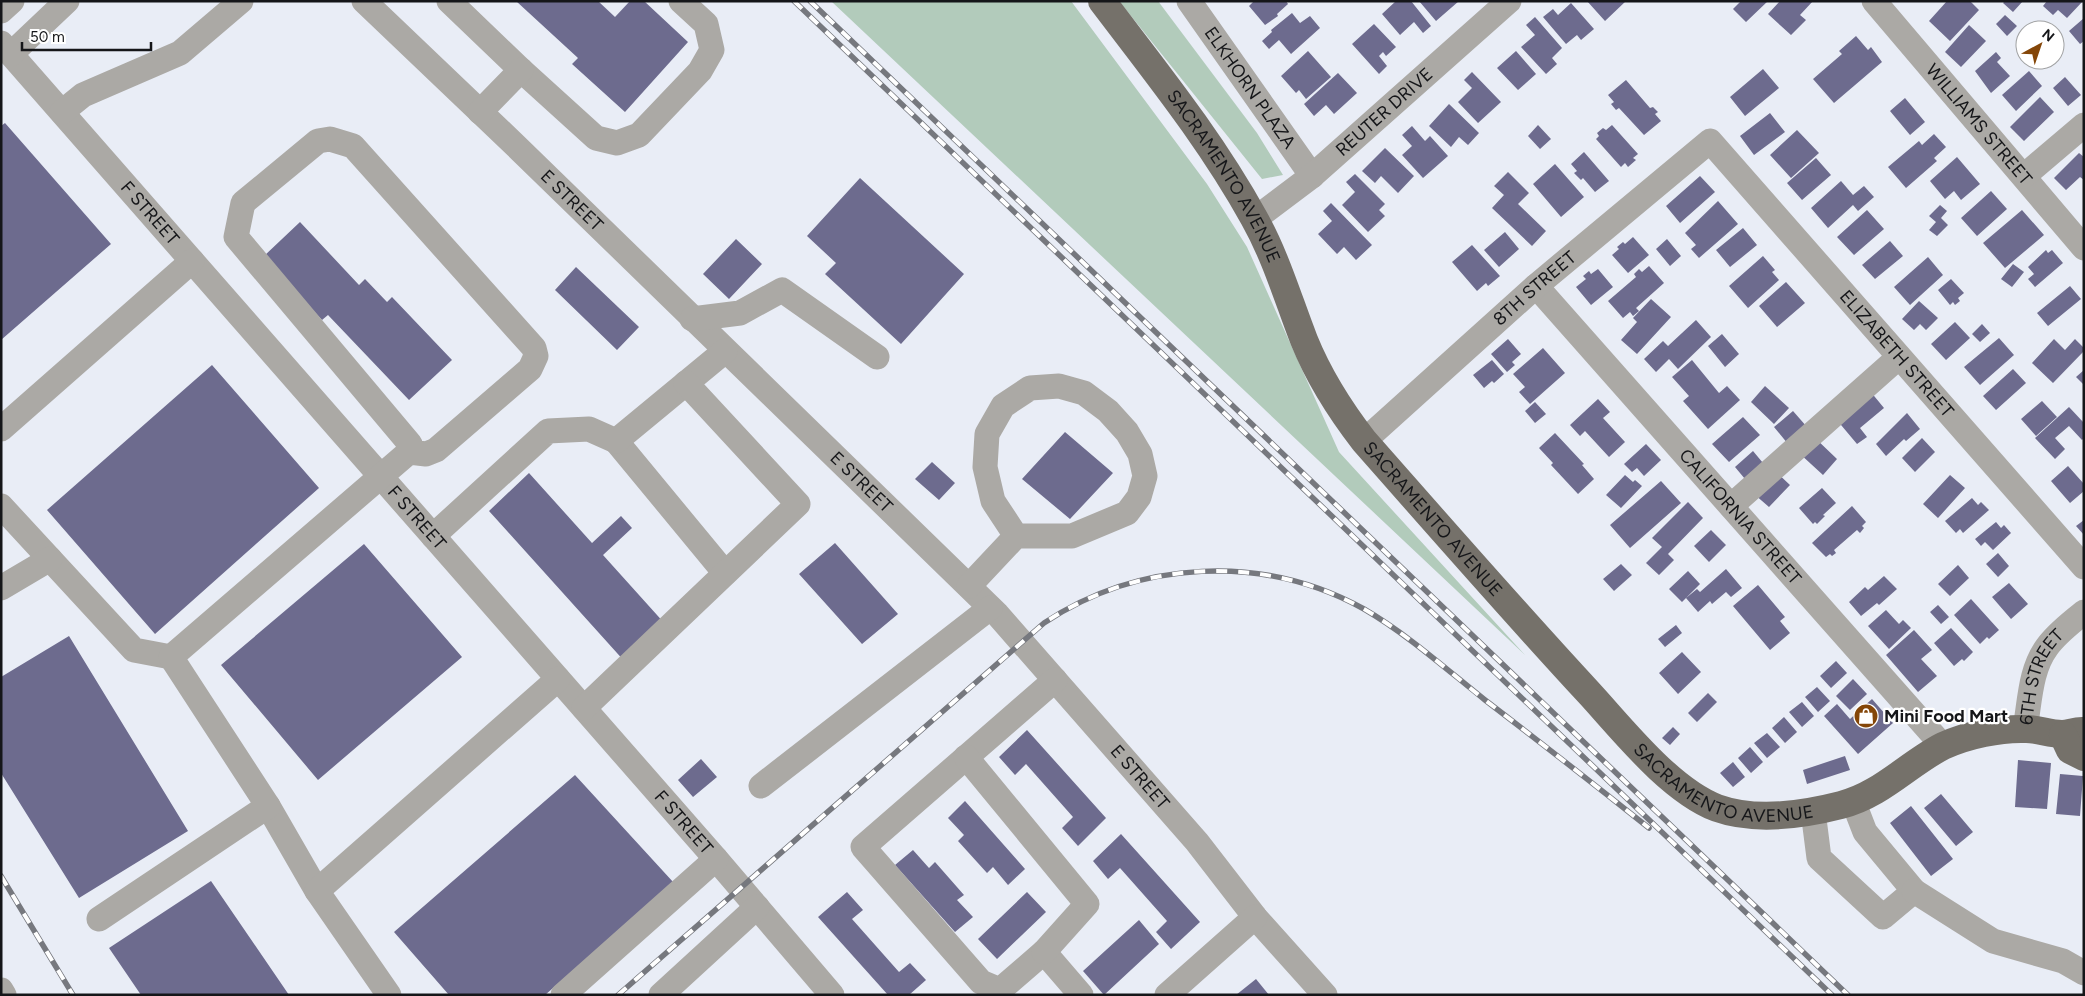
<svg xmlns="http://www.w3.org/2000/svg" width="2085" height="996" viewBox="0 0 2085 996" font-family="Figtree,sans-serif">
<rect width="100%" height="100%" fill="#e9edf6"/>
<!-- green -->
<path fill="#b2cbbb" d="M831 1H1071L1207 184 1247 247 1339 452 1525 655Z
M1119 1H1158L1257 133 1283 175 1262 179Z"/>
<!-- building -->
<path fill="#6d6b8e" d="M516 1H598L615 17 630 1H644L688 42 625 112 572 64 578 58Z
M1254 1H1286L1288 4 1277 14 1278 16 1265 25 1249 6Z
M1396 1H1411L1431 26 1423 33 1414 22 1400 35 1382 14Z
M1419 1H1459L1436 21Z
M1587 1H1626L1605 21Z
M1741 1H1768L1746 22 1733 9Z
M1780 1H1813L1800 15 1806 20 1791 35 1768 14Z
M1947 1H1970L1979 10 1950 41 1929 21Z
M2005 1H2023L2013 12 2003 3Z
M2047 1H2083L2067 18 2058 10 2053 15 2043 6Z
M1571 3 1594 29 1581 40 1577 35 1566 44 1543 17 1553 9 1558 15Z
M1292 13 1300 23 1310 16 1320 28 1291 54 1279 40 1269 49 1262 41 1272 32 1271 30Z
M2005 15 2017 26 2007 36 1996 24Z
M1535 17 1562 48 1552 58 1557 64 1546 74 1521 47 1535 35 1526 25Z
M2084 18V41L2080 44 2069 31Z
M1374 24 1396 47 1386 56 1383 52 1379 56 1387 66 1379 74 1352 44Z
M1969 25 1986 41 1961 67 1945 52Z
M1856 36 1868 50 1871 47 1882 62 1834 103 1813 79 1842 54 1839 51Z
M1308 51 1331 77 1306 99 1299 90 1296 93 1281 76Z
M1516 51 1536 74 1518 90 1497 68Z
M1996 52 2001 58 1997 62 2010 76 1991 93 1975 71Z
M1763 69 1779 88 1745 116 1730 97Z
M2029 71 2042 86 2016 111 2002 95Z
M1472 72 1501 102 1478 123 1458 102 1472 88 1464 80Z
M1338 73 1357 93 1334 114 1326 105 1314 116 1304 104Z
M2065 77 2081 95 2068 106 2053 88Z
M1626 80 1650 108 1653 107 1658 112 1655 114 1661 121 1644 135 1619 108 1616 110 1611 104 1614 102 1608 95Z
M2040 97 2054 112 2024 141 2010 127Z
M1905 98 1925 122 1910 135 1890 111Z
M1449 104 1479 133 1468 145 1459 137 1451 147 1429 126Z
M1770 113 1785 132 1754 155 1740 136Z
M5 123 111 244 1 340V126Z
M1538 125 1551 139 1540 149 1528 136Z
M1612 125 1638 154 1633 158 1636 160 1628 167 1625 163 1621 167 1596 139 1599 136 1597 133 1603 128 1606 130Z
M1412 126 1425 141 1430 136 1448 156 1423 178 1402 155 1412 146 1402 135Z
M1797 130 1819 153 1791 178 1770 155Z
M1934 134 1946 147 1934 158 1937 161 1906 188 1888 167 1919 141 1922 145Z
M1385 148 1414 176 1398 193 1381 176 1375 183 1362 171Z
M1584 152 1609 181 1595 192 1583 178 1581 180 1574 173 1577 171 1571 164Z
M2079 153 2084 157V180L2080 177 2066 190 2054 178Z
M1957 157 1980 184 1961 200 1954 191 1945 199 1930 181Z
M1816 158 1831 175 1802 200 1787 183Z
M1555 164 1584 197 1561 217 1533 184Z
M1508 172 1529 193 1518 204 1546 231 1532 246 1492 208 1504 195 1494 186Z
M1355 174 1385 204 1379 210 1385 216 1368 232 1342 205 1355 192 1346 182Z
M1700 176 1715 192 1680 223 1666 206Z
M860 178 964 274 901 344 825 274 836 263 807 236Z
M1841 181 1853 195 1864 186 1874 197 1858 211 1853 205 1828 228 1811 208Z
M1991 191 2007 209 1977 236 1961 218Z
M1718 201 1738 224 1699 258 1691 249 1696 245 1685 233Z
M1331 203 1372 245 1356 260 1344 247 1337 254 1318 234 1332 221 1323 211Z
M1940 205 1947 211 1941 218 1948 225 1937 236 1929 230 1936 222 1929 216Z
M1867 210 1884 229 1854 255 1837 237Z
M2022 210 2044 235 2005 268 1983 243Z
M300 222 359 285 365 279 387 302 392 297 452 360 409 400 328 315 322 320 263 257Z
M1743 228 1757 245 1730 267 1716 250Z
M1505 232 1519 249 1499 267 1484 250Z
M1633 237 1649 255 1628 273 1612 255 1619 249 1617 247 1623 242 1625 244Z
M736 239 762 264 729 299 703 274Z
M1667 239 1681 256 1670 266 1656 249Z
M1890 241 1903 256 1875 279 1862 265Z
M1472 245 1500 276 1488 286 1486 283 1477 291 1452 262Z
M2046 250 2048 253 2052 250 2063 263 2035 287 2028 279 2034 274 2028 267Z
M1763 256 1775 270 1772 272 1779 280 1748 308 1729 286Z
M1928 257 1943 275 1910 305 1894 287Z
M2013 264 2024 272 2012 287 2001 279Z
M1649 266 1664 283 1636 308 1639 311 1633 316 1630 312 1623 318 1608 301 1636 277 1634 274 1639 269 1642 272Z
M576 267 639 327 617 350 555 290Z
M1598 269 1613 287 1591 305 1576 287 1586 279 1583 276 1589 271 1591 274Z
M1951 279 1964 293 1958 298 1960 301 1955 305 1953 302 1950 305 1938 290Z
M1786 282 1805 303 1777 327 1759 306Z
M2070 286 2081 299 2048 326 2037 313Z
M1651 299 1671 317 1637 354 1621 340 1637 322 1633 318Z
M1919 301 1938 318 1926 330 1920 324 1914 330 1902 319Z
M1696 320 1711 337 1678 369 1669 359 1656 372 1644 359 1663 341 1668 346Z
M1955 322 1970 338 1946 360 1931 344Z
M1982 324 1990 333 1980 342 1972 334Z
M1722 334 1739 354 1725 367 1708 346Z
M1999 338 2014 355 1980 385 1964 367Z
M1508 339 1521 354 1512 362 1515 365 1507 372 1491 354Z
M2054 339 2065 350 2075 339 2084 348V351L2053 383 2032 363Z
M1543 348 1565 373 1530 404 1519 392 1525 387 1513 374Z
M1492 360 1504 374 1494 383 1492 381 1484 388 1473 375Z
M1692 360 1719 393 1727 386 1740 400 1708 429 1683 401 1689 396 1672 377Z
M212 365 319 488 155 634 47 510Z
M2013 369 2026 383 1996 410 1983 396Z
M2084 370V385L2076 377Z
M1765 386 1789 408 1774 424 1751 402Z
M1870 391 1884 408 1860 428 1867 437 1857 444 1836 419Z
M1598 399 1610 412 1603 418 1625 442 1609 457 1585 431 1580 436 1570 425Z
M2042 401 2057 417 2036 436 2021 419Z
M1535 402 1546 414 1535 423 1525 411Z
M2069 407 2084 423V438L2082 440 2069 426 2055 438 2065 449 2055 459 2035 438Z
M1793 411 1807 427 1788 444 1774 427Z
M1907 413 1920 429 1906 441 1904 439 1886 456 1876 444Z
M1743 417 1760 435 1729 462 1712 444Z
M1065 432 1113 473 1070 519 1022 479Z
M1555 433 1584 464 1582 465 1594 479 1578 494 1551 465 1553 463 1539 448Z
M1814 437 1837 459 1823 475 1799 453Z
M1922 438 1935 452 1915 472 1902 458Z
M1646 444 1661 460 1644 476 1637 468 1632 472 1624 464Z
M1753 451 1763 463 1745 479 1735 467Z
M932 462 955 483 939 500 915 479Z
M2068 466 2084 484V491L2070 503 2051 481Z
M1775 471 1790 485 1769 507 1754 494Z
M529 473 592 543 621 516 632 528 603 555 666 625 626 663 489 511Z
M1625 475 1633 482 1635 480 1642 486 1621 508 1606 495Z
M1950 475 1965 488 1938 518 1923 504Z
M1661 481 1681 503 1630 548 1610 525Z
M1822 488 1836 503 1823 515 1825 516 1817 524 1815 522 1813 524 1799 508Z
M1972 498 1978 505 1981 502 1989 510 1963 533 1960 529 1956 533 1945 521Z
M1688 502 1703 518 1668 554 1674 560 1659 575 1646 563 1662 547 1652 538Z
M1852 506 1866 522 1862 526 1864 528 1860 533 1857 530 1834 550 1836 553 1832 556 1830 554 1826 557 1812 543Z
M2084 520V535L2076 526Z
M1996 522 2001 528 2004 525 2011 533 1993 550 1985 542 1981 546 1975 539Z
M1711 530 1726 545 1709 562 1694 546Z
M835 543 898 614 862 644 799 574Z
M364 544 462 657 318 780 221 665Z
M1998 553 2009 566 1998 577 1986 564Z
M1621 564 1632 575 1614 591 1603 579Z
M1958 565 1969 578 1950 596 1938 584Z
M1726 569 1742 588 1731 597 1726 592 1712 604 1710 601 1698 612 1686 598 1697 589 1700 592Z
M1688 571 1700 584 1682 602 1669 589Z
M1884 576 1897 589 1879 605 1877 603 1861 616 1849 602 1865 587 1868 590Z
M2009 583 2028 604 2011 619 1992 597Z
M1758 585 1785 617 1780 621 1790 633 1770 650 1733 606Z
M1971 599 1999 630 1989 639 1987 637 1980 644 1954 615Z
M1938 605 1949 617 1941 624 1930 612Z
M1886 610 1899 624 1903 620 1911 628 1889 649 1868 626Z
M1676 625 1682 633 1665 647 1658 639Z
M1951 628 1973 652 1964 661 1962 659 1954 666 1934 643Z
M1914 630 1932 650 1921 659 1937 676 1918 692 1886 655Z
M69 636 188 831 79 898 1 773V677Z
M1682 652 1701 672 1678 694 1659 673Z
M1836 661 1847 673 1831 688 1820 676Z
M1853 679 1867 694 1850 710 1836 696Z
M1817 687 1830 701 1818 712 1805 697Z
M1708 693 1717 702 1697 722 1688 713Z
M1872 699 1893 723 1858 754 1824 716 1837 704 1850 719Z
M1802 702 1814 716 1802 727 1789 712Z
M1784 717 1797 732 1785 743 1772 728Z
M1673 727 1680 734 1670 745 1662 738Z
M1027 730 1106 818 1078 846 1062 828 1073 817 1026 764 1015 775 999 757Z
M1767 733 1780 747 1767 758 1754 743Z
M1750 747 1763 762 1751 773 1738 758Z
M1845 756 1850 770 1807 784 1803 770Z
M701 759 717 777 693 797 678 780Z
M2018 760 2051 763 2047 809 2015 807Z
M1733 762 1745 777 1733 787 1720 773Z
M2060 774 2083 776 2080 816 2056 814Z
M575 775 674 883 545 995H449L394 932Z
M1941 794 1973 832 1956 846 1924 808Z
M965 801 1025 869 1008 885 993 867 987 873 958 841 964 835 948 818Z
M1911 806 1953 859 1931 876 1890 823Z
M1121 834 1200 922 1171 949 1156 932 1167 921 1120 868 1108 879 1093 861Z
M913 850 929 868 935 862 964 895 957 900 973 917 955 932 895 865Z
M211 881 289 995H141L109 948Z
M847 892 863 910 852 919 899 972 910 963 926 980 909 995H888L818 917Z
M1027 892 1046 912 997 959 978 939Z
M1139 920 1159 944 1104 995 1083 971Z
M1256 979 1269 995H1236Z"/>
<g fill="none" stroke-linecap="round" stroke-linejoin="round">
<!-- minor -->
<g stroke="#aba9a5" stroke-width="25">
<path id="s1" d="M364 1 516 146 997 614 1197 842 1255 917 1325 995"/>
<path d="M449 1 521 70 596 138 617 143 639 135 700 71 712 50 706 24 681 1"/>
<path id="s2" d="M1189 1 1312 176"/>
<path id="s3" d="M1874 1 2084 248"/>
<path d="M1 11 12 1"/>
<path id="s4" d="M1 43 716 859 832 995"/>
<path d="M11 54 67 1"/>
<path d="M62 112 83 95 180 53 241 1"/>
<path d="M480 112 521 70"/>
<path d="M2024 176 2084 125"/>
<path id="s5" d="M1255 219 1312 176 1509 1"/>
<path id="s6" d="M1536 286 1943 746"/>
<path d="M692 319 740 313 782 290 877 357"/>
<path d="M1 429 192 261"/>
<path d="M616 441 725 573"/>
<path id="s7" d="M1364 441 1536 286 1710 141 2084 567"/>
<path d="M1 506 134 650 171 657"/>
<path d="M1731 506 1899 357"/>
<path d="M433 536 548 431 589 429 616 441 725 351"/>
<path d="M969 586 1016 536H1072L1127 513 1139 497 1145 476 1140 454 1127 432 1108 411 1084 393 1059 386 1030 388 1003 406 987 434 985 467 993 501 1016 536"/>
<path d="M1 588 50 559"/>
<path d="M1055 680 863 847 981 982 1000 990 1044 952 1081 995"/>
<path d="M584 708 798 504 686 383"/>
<path id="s8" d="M2025 729C2030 701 2030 670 2047 647 2057 633 2071 623 2084 612"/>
<path d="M966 757 1087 904 1044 952"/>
<path d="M761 786 990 608"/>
<path d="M268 806 317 891"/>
<path d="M1813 811 1819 858 1883 917 1914 891 1865 832 1853 801"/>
<path d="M1914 891 1993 941 2063 961 2084 973"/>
<path d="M99 919 268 806 171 657 409 452 410 444 236 237 243 203 318 141 330 139 353 146 534 348 536 356 530 369 436 450 426 454 409 452"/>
<path d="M1 990 4 995"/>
<path d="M389 995 317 891 558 679"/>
<path d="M563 995 716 859"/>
<path d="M661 995 757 907"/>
<path d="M1167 995 1255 917"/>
</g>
<!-- major -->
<g stroke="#75716a" stroke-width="28">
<path id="s9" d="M1102 1C1155 71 1211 140 1254 218 1276 257 1288 299 1304 340 1319 377 1340 410 1364 441 1439 526 1513 611 1590 694 1623 730 1670 790 1717 808 1756 822 1802 815 1841 805 1881 795 1908 764 1943 746 1967 735 2000 728 2026 729 2038 729 2050 734 2062 734 2069 734 2076 730 2084 731"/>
<path d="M2063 735 2070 750 2084 757"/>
</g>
<defs>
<path id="rail" d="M794 1 1832 995
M810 1 1848 995
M1 876 73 995
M618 995 1044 623C1139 560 1263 553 1364 609 1407 634 1446 669 1485 700 1540 742 1595 785 1649 828"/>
</defs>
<!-- rail casing -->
<use href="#rail" stroke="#76787e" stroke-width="5.5"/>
<!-- rail -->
<use href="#rail" stroke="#fff" stroke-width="4" stroke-dasharray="11" stroke-linecap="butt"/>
</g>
<!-- icons -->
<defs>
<symbol id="shop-disc" viewBox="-11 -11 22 22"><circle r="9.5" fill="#844608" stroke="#fff"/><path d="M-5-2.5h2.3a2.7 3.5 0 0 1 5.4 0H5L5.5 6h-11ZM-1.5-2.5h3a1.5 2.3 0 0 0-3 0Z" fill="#fff"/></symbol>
</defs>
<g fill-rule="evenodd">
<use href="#shop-disc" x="1852" y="702" width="28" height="28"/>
</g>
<g text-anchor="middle" stroke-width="4.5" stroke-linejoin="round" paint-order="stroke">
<!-- street labels -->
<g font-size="18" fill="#151619" stroke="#fff">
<text dy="6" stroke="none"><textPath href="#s2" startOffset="106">ELKHORN PLAZA</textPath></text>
<text dy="6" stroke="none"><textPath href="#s5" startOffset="168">REUTER DRIVE</textPath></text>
<text dy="6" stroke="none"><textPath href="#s3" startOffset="162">WILLIAMS STREET</textPath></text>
<text dy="6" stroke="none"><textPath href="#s9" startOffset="214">SACRAMENTO AVENUE</textPath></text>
<text dy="6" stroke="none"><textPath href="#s1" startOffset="288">E STREET</textPath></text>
<text dy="6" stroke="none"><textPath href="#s4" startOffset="226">F STREET</textPath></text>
<text dy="6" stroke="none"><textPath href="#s7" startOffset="229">8TH STREET</textPath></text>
<text dy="6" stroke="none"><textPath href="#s7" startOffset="741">ELIZABETH STREET</textPath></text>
<text dy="6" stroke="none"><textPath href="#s1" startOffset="692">E STREET</textPath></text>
<text dy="6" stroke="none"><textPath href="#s6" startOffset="308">CALIFORNIA STREET</textPath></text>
<text dy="6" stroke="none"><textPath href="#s4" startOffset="631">F STREET</textPath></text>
<text dy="6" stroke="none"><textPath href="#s9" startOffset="619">SACRAMENTO AVENUE</textPath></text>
<text dy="6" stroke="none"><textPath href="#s8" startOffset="55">6TH STREET</textPath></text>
<text dy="6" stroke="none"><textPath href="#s9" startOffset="1024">SACRAMENTO AVENUE</textPath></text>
<text dy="6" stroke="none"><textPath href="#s1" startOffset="1098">E STREET</textPath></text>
<text dy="6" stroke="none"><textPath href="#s4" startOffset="1036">F STREET</textPath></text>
</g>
<!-- poi labels -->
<g font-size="18" font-weight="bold" fill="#151619" stroke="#fff" text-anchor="start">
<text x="1884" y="722">Mini Food Mart</text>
</g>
</g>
<!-- border -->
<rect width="2085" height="996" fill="none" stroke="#151619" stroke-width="5"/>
<!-- north arrow -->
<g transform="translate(2040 45) rotate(40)"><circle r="24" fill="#ffffff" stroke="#a1a2a3"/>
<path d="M0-4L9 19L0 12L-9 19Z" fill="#844608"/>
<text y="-8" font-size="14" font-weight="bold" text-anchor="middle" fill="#151619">N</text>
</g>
<!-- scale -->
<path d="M22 42v8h129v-8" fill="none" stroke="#151619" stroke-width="2.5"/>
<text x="30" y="42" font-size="15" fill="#151619" stroke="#ffffff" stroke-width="4" paint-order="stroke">50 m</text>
</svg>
